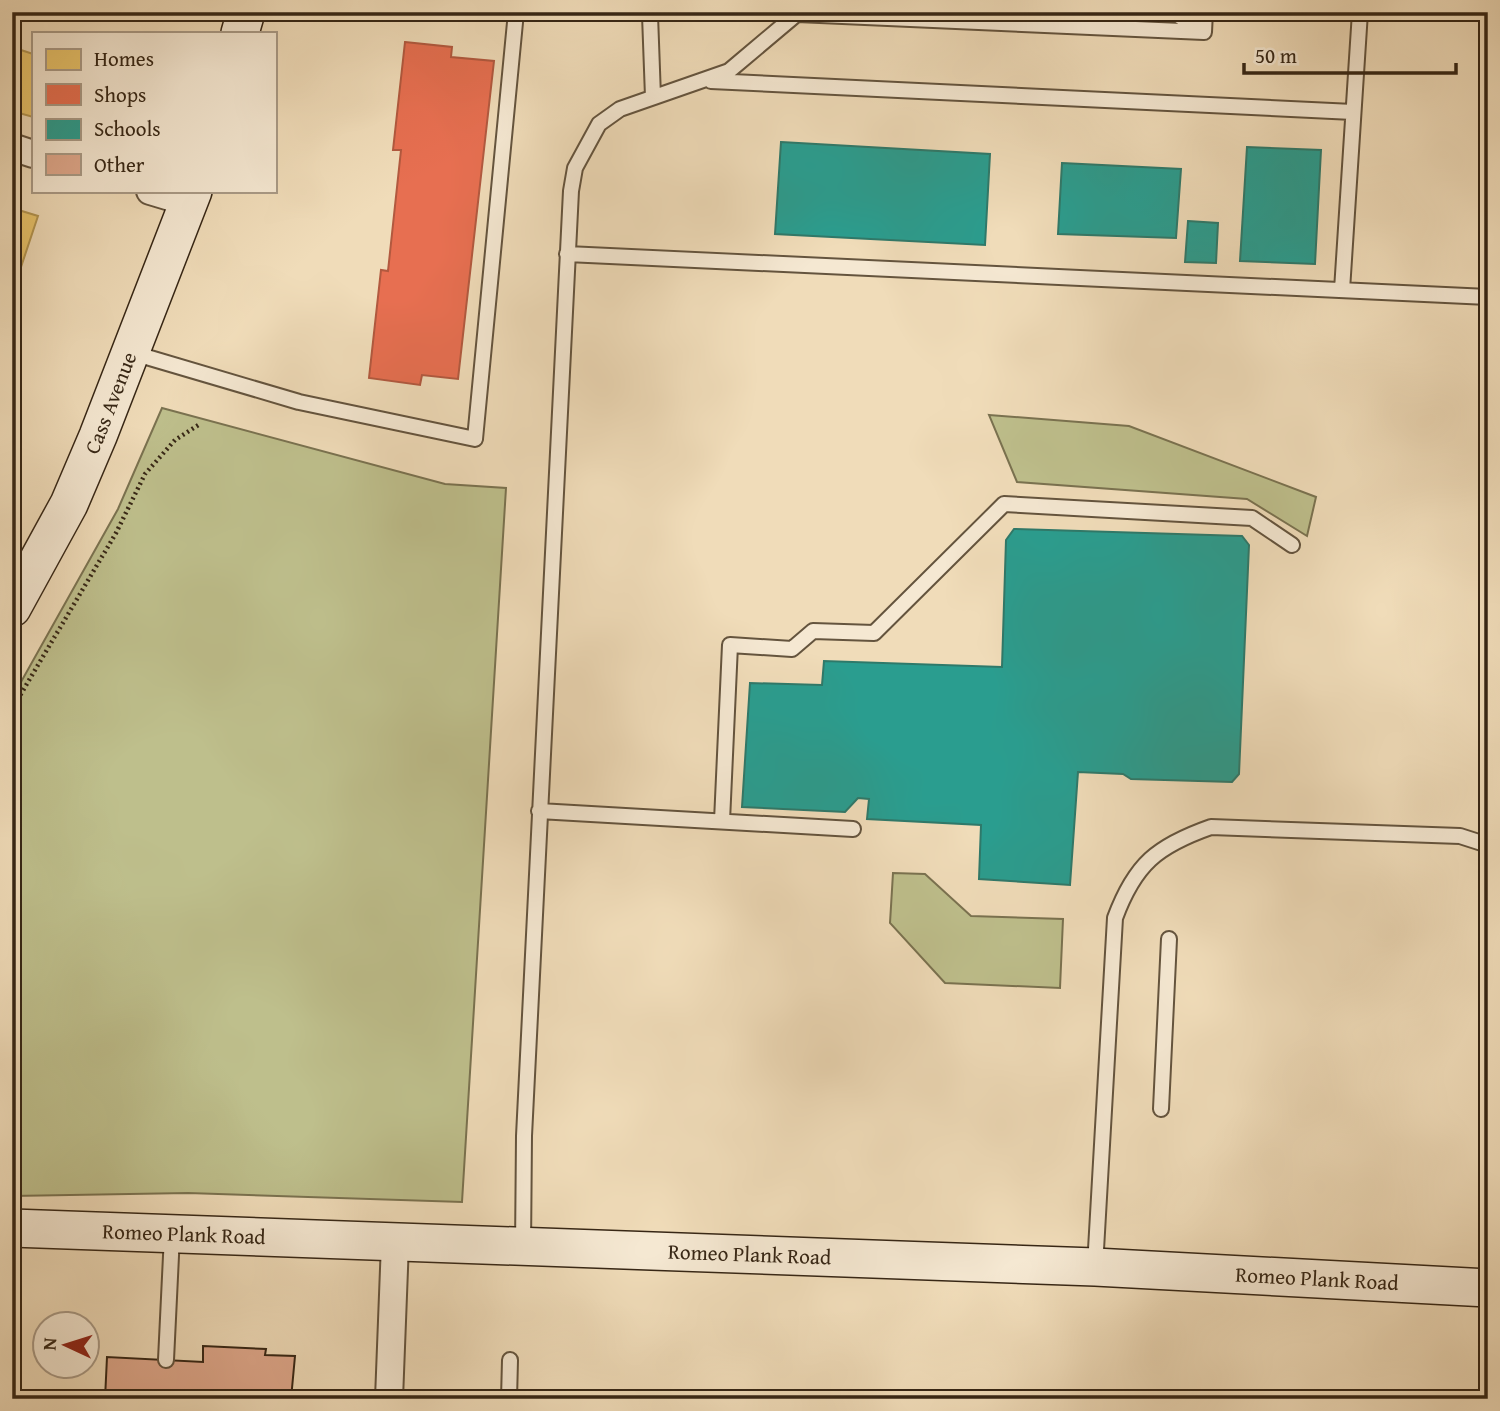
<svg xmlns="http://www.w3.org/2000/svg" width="1500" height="1411" viewBox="0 0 1500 1411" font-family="'Gentium Book Plus',serif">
<rect width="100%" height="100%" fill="#f0dcb9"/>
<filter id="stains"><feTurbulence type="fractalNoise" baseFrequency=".00286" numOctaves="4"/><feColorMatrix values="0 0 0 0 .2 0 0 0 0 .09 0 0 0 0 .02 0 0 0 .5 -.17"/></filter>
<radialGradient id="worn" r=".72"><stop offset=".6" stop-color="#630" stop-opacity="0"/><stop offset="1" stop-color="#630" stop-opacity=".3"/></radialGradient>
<!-- green -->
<path fill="#bebf8c" stroke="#7a7250" stroke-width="2" d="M162 408 445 484 506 488 462 1202 188 1193 12 1196V698L118 509Z
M989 415 1129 426 1316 497 1307 536 1247 499 1017 482Z
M893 873 925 874 971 916 1063 919 1060 988 945 983 890 923Z"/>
<!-- homes -->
<path fill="#e9c46a" stroke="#b39550" stroke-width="2" d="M12 47 33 54V117L12 111Z
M12 208 38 216 19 273 12 271Z"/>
<!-- shops -->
<path fill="#e76f51" stroke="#b2593f" stroke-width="2" d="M405 42 452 47 451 57 494 61 458 379 422 375 420 385 369 378 381 270 388 271 401 150H393Z"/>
<!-- schools -->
<path fill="#2a9d8f" stroke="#2e796a" stroke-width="2" d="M781 142 990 154 985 245 775 234Z
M1247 147 1321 150 1315 264 1240 261Z
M1062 163 1181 169 1176 238 1058 234Z
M1188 221 1218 223 1216 263 1185 262Z
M1014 529 1242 536 1249 545 1239 774 1232 782 1131 779 1123 774 1078 772 1070 885 979 879 981 825 867 819 869 799 858 798 845 812 742 807 750 683 822 685 824 661 1002 667 1006 540Z"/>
<!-- building -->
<path fill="#dfa88c" stroke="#362615" stroke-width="2" d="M203 1346 266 1349 265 1355 295 1356 291 1399H105L107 1357 203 1362Z"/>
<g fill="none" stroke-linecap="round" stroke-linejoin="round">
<defs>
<path id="lane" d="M797 14 1204 32 1173 12
M1204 32 1205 12
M711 81 1353 112
M653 97 650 15 653 12
M567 254 1488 297
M1342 290 1360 12
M133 353 299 402 475 439 516 12
M539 811 853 829
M722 821 730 645 792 649 813 631 874 633 1004 504 1252 518 1292 545
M1161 1109 1169 939
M523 1247 524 1136 571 191 575 168 599 124 620 109 729 71 799 12
M1095 1267 1115 918C1135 864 1157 846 1211 827L1460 836 1488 845
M166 1360 172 1235
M509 1399 510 1360"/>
<path id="street" d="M12 147 33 154
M150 191 190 203
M389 1399 395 1243"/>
<g id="secondary">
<path d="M240 33 246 12"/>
<path id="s1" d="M12 608 69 504 98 436 193 191"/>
<path id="s2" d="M12 1228 1095 1267 1488 1288"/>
</g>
</defs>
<!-- lane casing -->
<use href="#lane" stroke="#64543e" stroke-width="18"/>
<!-- street casing -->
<use href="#street" stroke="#64543e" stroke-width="30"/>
<!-- secondary casing -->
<use href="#secondary" stroke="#362615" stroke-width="40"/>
<!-- path -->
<path stroke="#362615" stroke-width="4.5" stroke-dasharray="2 3.5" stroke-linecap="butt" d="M12 709 116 533 145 474 175 440 200 424"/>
<!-- lane -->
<use href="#lane" stroke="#f5e8d2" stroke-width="14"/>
<!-- street -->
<use href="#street" stroke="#f5e8d2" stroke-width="26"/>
<!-- secondary -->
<use href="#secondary" stroke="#f5e8d2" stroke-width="37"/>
</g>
<g text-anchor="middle" stroke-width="7" stroke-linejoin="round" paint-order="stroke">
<!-- street labels -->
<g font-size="21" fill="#362615" stroke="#f5e8d2">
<text dy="7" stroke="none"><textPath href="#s1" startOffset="228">Cass Avenue</textPath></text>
<text dy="7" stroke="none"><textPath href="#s2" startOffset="172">Romeo Plank Road</textPath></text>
<text dy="7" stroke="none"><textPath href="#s2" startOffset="738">Romeo Plank Road</textPath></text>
<text dy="7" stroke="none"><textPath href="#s2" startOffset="1306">Romeo Plank Road</textPath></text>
</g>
</g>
<!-- margin -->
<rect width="1500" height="1411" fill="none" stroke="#f0dcb9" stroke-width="42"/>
<rect x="14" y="14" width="1472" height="1383" fill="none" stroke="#362615" stroke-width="3.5"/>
<rect x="21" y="21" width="1458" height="1369" fill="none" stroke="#362615" stroke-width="2"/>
<!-- legend -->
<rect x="32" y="32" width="245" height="161" fill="#f5e8d2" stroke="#a99a86" stroke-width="2"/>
<rect x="46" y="49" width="35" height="21" fill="#e9c46a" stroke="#a99a86" stroke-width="2"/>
<text x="94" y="66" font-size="21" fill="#362615">Homes</text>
<rect x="46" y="84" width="35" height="21" fill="#e76f51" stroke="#a99a86" stroke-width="2"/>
<text x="94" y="102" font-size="21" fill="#362615">Shops</text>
<rect x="46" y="119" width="35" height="21" fill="#2a9d8f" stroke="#a99a86" stroke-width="2"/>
<text x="94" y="136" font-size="21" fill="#362615">Schools</text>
<rect x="46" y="154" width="35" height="21" fill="#dfa88c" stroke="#a99a86" stroke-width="2"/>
<text x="94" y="172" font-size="21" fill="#362615">Other</text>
<!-- north arrow -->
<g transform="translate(66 1345) rotate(274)"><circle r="33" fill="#f5e8d2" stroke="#a99a86" stroke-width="2"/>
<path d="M0-5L12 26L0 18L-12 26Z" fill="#8f2418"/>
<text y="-10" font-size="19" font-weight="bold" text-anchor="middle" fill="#362615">N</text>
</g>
<!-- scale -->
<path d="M1244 63v10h212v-10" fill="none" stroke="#362615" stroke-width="3.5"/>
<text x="1255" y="63" font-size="21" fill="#362615" stroke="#f5e8d2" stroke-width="5" paint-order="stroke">50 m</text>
<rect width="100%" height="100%" filter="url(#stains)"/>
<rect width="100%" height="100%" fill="url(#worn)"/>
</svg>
